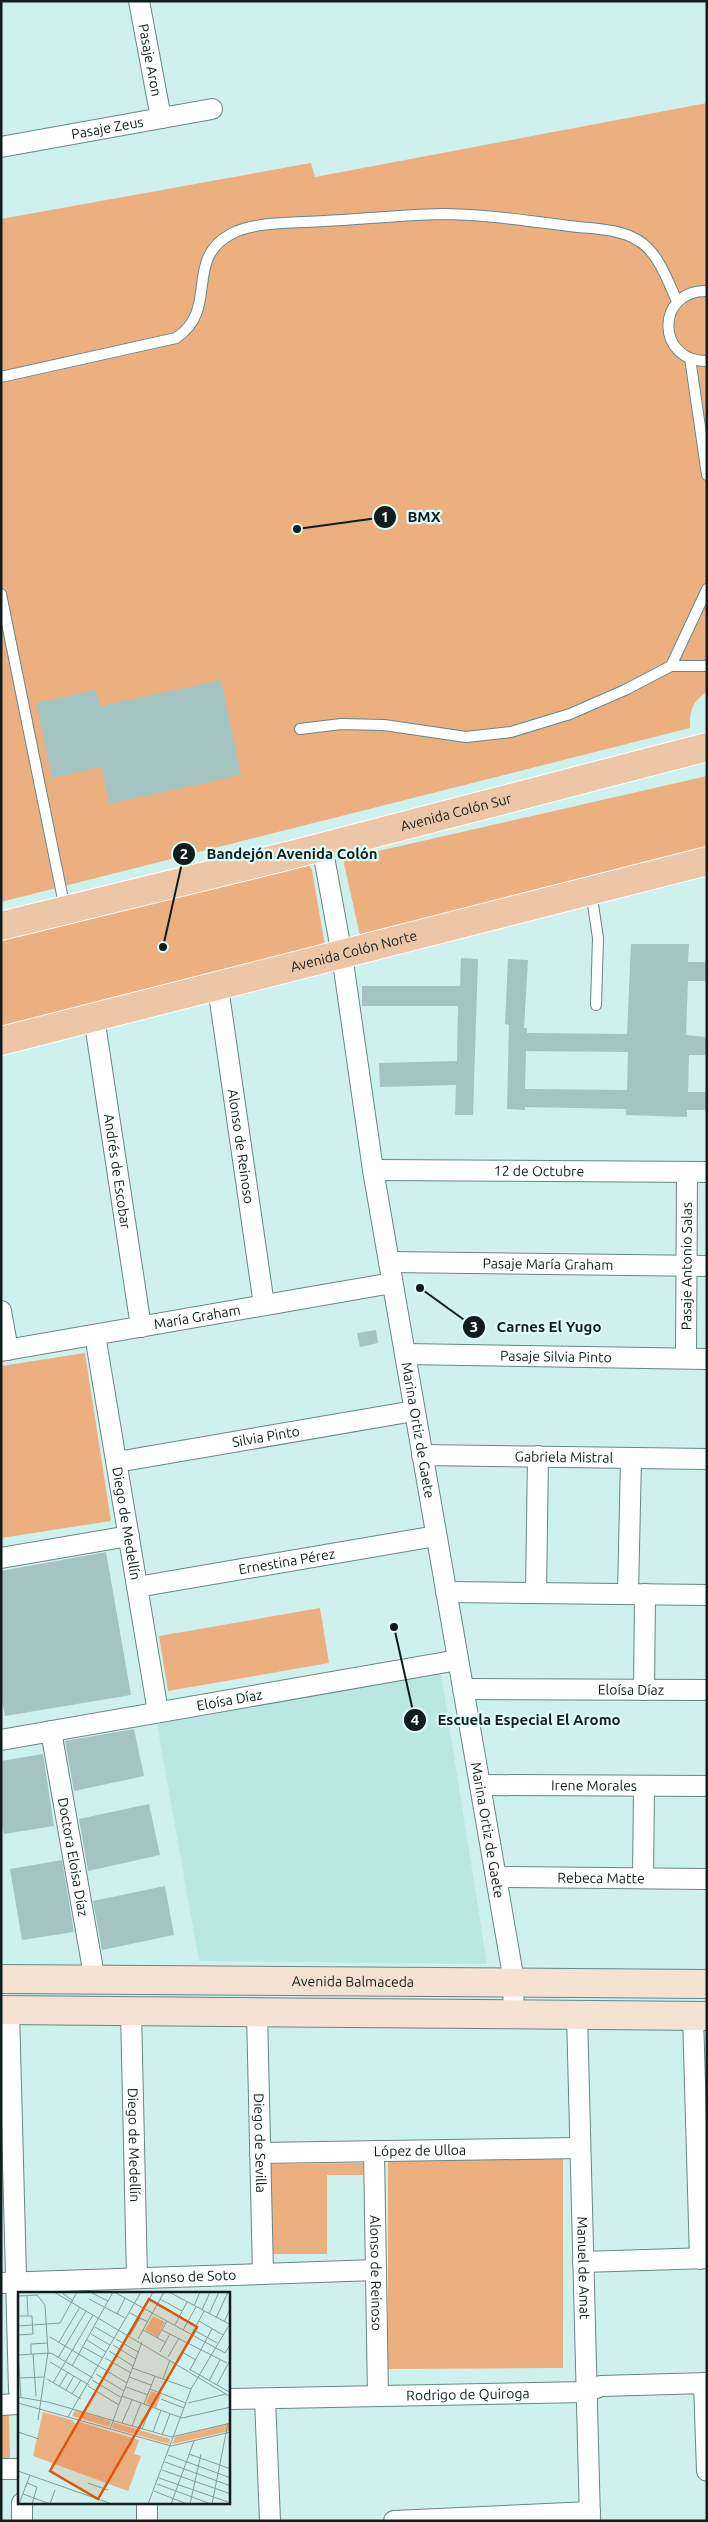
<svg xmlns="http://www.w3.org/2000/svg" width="708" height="2522" viewBox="0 0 708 2522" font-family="Ubuntu,sans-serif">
<rect width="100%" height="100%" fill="#cef1ee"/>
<!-- built -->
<path fill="#bbe7e3" d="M441 1674 487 1964 199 1961 157 1724Z"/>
<!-- green -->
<path fill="#ecb080" d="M707 103V692C693 700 689 712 690 728L1 902V219L311 163 315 177Z
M707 776V857L360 936 343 859Z
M308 864 312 870 325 946 1 1032V937Z
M85 1353 111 1521 1 1538V1366Z
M320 1608 329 1663 168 1691 159 1636Z
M563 2159V2368L388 2369V2160Z
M363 2163V2175H327V2254H268V2164Z
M1 2412H9L10 2458H1Z"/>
<!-- building -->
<path fill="#a3c4c1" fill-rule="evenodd" d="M221 680 241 775 109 804 102 767 52 778 36 703 96 690 100 706Z
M631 944H689L688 962H707V981H688L686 1035 707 1037V1055H689L688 1092H707V1110H687V1117L626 1115V1109L525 1107V1110L507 1109 509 1025 505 1024 508 959 528 960 524 1028H527V1033L627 1034ZM526 1051 628 1052 627 1090 525 1089Z
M461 958 478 959 473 1115H455L456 1085 380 1087 379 1063 457 1061 458 1006H362V986H460Z
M376 1330 378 1343 360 1347 357 1333Z
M106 1552 131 1695 5 1716 1 1695V1571Z
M134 1729 144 1776 74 1791 65 1741Z
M43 1754 54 1826 4 1834 1 1817V1761Z
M149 1804 160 1855 88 1871 79 1819Z
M62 1860 74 1932 22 1940 10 1869Z
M165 1886 174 1935 102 1950 93 1901Z"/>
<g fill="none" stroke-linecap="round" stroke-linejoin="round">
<defs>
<path id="lane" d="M707 291C655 290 656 362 707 361
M690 358 707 475
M1 377 176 338C220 309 183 260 231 234 254 221 298 223 324 221 363 219 402 215 441 214 485 214 527 221 569 226 593 229 619 228 639 241 658 252 668 282 677 301
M1 594 65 909
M671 666 707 589
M300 729 341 724 384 725 466 737 511 732 570 714 625 690 671 666H707
M591 891 598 938 596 1005"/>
<g id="street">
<path id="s1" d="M139 1 161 118"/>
<path id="s2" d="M1 147 212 109"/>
<path id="s3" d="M322 846 342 955 373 1170 514 1981 513 2014"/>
<path id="s4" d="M218 987 264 1305"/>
<path id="s5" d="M94 1017 141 1327"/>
<path id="s6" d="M373 1170 707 1172"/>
<path id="s7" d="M389 1262 707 1266"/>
<path d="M1 1311 8 1350"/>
<path id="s8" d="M95 1335 158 1712"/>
<path id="s9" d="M1 1351 392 1283"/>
<path id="s10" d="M405 1354 707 1359"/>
<path id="s11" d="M686 1358 687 1172"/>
<path id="s12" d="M422 1455 707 1459"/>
<path id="s13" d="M117 1462 414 1411"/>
<path d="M1 1558 129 1536"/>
<path id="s14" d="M137 1587 436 1536"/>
<path d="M446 1592 707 1595"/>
<path d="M536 1593 538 1456"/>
<path d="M628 1594 631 1458"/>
<path id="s15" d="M463 1689 707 1690"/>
<path d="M644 1690 645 1594"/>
<path id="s16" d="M51 1731 95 1981"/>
<path id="s17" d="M1 1740 458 1660"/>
<path id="s18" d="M480 1785 707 1786"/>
<path id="s19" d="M496 1877 707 1879"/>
<path d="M643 1878 644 1786"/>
<path d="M9 2010 19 2391"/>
<path id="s20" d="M131 2011 137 2278"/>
<path id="s21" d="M257 2012 263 2274"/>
<path id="s22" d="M577 2014 590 2521"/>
<path d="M693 2015 700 2259"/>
<path id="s23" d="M374 2151 378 2396"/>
<path id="s24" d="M260 2153 580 2148"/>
<path d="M583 2262 707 2258"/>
<path id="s25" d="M1 2283 376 2270"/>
<path d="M704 2383 707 2471"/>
<path id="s26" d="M229 2399 586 2392 601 2386 707 2383"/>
<path d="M265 2399 270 2521"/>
<path d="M1 2405 19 2404"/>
<path d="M1 2469H19"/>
<path d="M22 2503V2521"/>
<path d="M147 2503V2521"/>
<path d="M394 2521 590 2512"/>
</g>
<g id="secondary">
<path id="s27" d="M1 1979 707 1984"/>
<path d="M1 2010 707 2016"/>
</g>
<g id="primary">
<path id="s28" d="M1 926 295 854 707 747"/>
<path id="s29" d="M1 1041 707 861"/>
</g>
</defs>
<!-- lane casing -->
<use href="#lane" stroke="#688785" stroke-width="12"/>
<!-- street casing -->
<use href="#street" stroke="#688785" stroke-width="22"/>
<!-- secondary casing -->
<use href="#secondary" stroke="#688785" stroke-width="30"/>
<!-- primary casing -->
<use href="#primary" stroke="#fff" stroke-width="30"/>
<!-- lane -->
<use href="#lane" stroke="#fff" stroke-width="10"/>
<!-- street -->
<use href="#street" stroke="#fff" stroke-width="20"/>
<!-- secondary -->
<use href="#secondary" stroke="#f6e2d3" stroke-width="28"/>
<!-- primary -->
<use href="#primary" stroke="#edc6a7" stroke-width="28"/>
</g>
<g text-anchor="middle" stroke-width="4.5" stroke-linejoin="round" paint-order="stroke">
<!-- street labels -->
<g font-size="14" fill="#101d1c" stroke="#dcfefb">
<text dy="5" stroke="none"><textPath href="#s1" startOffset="60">Pasaje Aron</textPath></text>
<text dy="5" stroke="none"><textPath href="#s2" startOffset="108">Pasaje Zeus</textPath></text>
<text dy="5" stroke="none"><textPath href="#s28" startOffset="469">Avenida Colón Sur</textPath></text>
<text dy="5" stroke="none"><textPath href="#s29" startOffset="364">Avenida Colón Norte</textPath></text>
<text dy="5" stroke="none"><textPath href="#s4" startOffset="161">Alonso de Reinoso</textPath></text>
<text dy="5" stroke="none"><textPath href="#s6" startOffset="166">12 de Octubre</textPath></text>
<text dy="5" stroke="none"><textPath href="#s5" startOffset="156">Andrés de Escobar</textPath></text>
<text dy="5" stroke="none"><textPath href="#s7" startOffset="159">Pasaje María Graham</textPath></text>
<text dy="5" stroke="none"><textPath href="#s11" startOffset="92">Pasaje Antonio Salas</textPath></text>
<text dy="5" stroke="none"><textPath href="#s9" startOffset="199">María Graham</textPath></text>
<text dy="5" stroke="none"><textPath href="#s10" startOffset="151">Pasaje Silvia Pinto</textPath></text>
<text dy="5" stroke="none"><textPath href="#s3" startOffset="592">Marina Ortiz de Gaete</textPath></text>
<text dy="5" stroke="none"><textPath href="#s13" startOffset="151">Silvia Pinto</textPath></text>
<text dy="5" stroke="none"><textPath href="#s12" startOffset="142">Gabriela Mistral</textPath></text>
<text dy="5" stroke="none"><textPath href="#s8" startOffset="191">Diego de Medellín</textPath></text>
<text dy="5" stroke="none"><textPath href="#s14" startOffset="152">Ernestina Pérez</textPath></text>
<text dy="5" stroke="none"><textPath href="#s15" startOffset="168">Eloísa Díaz</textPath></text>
<text dy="5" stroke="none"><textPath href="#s17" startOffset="232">Eloísa Díaz</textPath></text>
<text dy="5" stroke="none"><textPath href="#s18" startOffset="114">Irene Morales</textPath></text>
<text dy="5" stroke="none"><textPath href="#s3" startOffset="998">Marina Ortiz de Gaete</textPath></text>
<text dy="5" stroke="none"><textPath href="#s16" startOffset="128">Doctora Eloisa Díaz</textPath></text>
<text dy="5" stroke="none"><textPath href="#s19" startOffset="105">Rebeca Matte</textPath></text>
<text dy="5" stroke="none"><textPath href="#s27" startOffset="352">Avenida Balmaceda</textPath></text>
<text dy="5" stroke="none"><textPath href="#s21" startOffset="131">Diego de Sevilla</textPath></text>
<text dy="5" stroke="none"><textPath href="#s20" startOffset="134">Diego de Medellín</textPath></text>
<text dy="5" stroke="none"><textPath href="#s24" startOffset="160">López de Ulloa</textPath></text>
<text dy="5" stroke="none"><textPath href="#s22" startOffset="254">Manuel de Amat</textPath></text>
<text dy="5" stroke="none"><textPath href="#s23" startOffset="122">Alonso de Reinoso</textPath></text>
<text dy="5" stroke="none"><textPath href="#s25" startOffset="188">Alonso de Soto</textPath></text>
<text dy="5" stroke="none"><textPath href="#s26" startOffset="239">Rodrigo de Quiroga</textPath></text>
</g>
</g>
<!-- overview -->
<g transform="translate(18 2292)">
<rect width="212" height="212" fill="#cef1ee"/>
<path d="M135 24 147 30 139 45 127 38ZM133 99 143 103 138 116 128 111ZM57 118 93 129 91 135 54 124ZM25 120 54 128 58 133 62 130 121 148 116 162 123 164 110 199 15 164ZM95 130 152 147 151 152 94 136ZM212 131V139L154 152 157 145Z" fill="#ecb080"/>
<path fill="none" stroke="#829c9a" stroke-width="1" d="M36 0 213 105M43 0 55 9M96 0 207 61 213 51M151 0 213 33M74 1 90 9M19 3 27 13 30 60 20 128M0 4 20 3M9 4 10 23M71 7 107 26M142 7 164 19M139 13 161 24M176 14 182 0M126 17 135 0M184 18 192 0M112 21 130 30M99 22 107 6M191 22 201 0M0 24H14L15 42 0 43M198 26 210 0M181 29 205 43M206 30 213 15M157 33 169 10M0 34 42 31 59 0M77 35 96 46M125 38 147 50M144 38 209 71M165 38 178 15M176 38 199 51M73 42 92 53M112 43 122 26M32 45 109 91M139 46 149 29M98 47 120 60M120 47 146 0M69 48 88 60M41 50 62 15M95 53 118 67M65 55 85 66M0 59 3 106M91 59 115 74M142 60 152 42M164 60 178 68M13 62V52L30 51M15 62 18 104M0 63 33 61 75 86M150 65 161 46M40 66 68 19M87 66 113 81M32 70 71 93M159 70 186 19M54 74 95 0M114 76 173 97M171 77 213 101M172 78 194 37M78 82 106 99M111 85 133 93M0 86 26 85M29 87 63 107M145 87 152 68M74 88 104 106M191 89 202 68M35 91 75 23M199 93 213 66M70 94 101 113M41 95 50 80M108 95 130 103M132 97 168 111M48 98 56 84M54 102 63 88M104 104 164 126 213 115M0 105 30 110 153 145 213 131M143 107 166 116M0 111 153 154 213 140M170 111 208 102M126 112 137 84M50 125 123 0M104 131 114 108M114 134 123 111M92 137 124 50M124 137 133 115M0 140 21 147M135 140 143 118M144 143 152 122M171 162 213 177M150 163 213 186M147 170 213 194M144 178 213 202M0 179 94 212M141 186 213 211M9 191 19 195 14 212M70 191 90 198M139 192 193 212M136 199 169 212M5 202 32 212 37 198M1 212 12 183M130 212 173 97 213 30M153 212 176 149M172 212 183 162M194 212 210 131"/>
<path fill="#dd560d" fill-opacity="0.15" stroke="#dd560d" stroke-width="2.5" d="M131 7 179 35 80 207 32 179Z"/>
<rect width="212" height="212" fill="none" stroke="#101d1c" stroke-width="2.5"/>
</g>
<!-- callouts -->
<path fill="none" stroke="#101d1c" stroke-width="2" d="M297 529L385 517M163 947L184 854M420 1288L474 1327M394 1627L415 1720"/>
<g fill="#101d1c" stroke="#dcfefb" stroke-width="2">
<circle cx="297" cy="529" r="5"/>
<circle cx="163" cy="947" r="5"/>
<circle cx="420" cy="1288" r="5"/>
<circle cx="394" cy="1627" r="5"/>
<circle cx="385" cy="517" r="12"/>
<circle cx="184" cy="854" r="12"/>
<circle cx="474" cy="1327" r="12"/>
<circle cx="415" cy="1720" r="12"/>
</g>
<g font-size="15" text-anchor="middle" font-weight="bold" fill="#fff">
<text x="385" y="522">1</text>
<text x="184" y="859">2</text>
<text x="474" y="1332">3</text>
<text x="415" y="1725">4</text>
</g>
<g font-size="15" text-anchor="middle" font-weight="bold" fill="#101d1c" stroke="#dcfefb" stroke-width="4.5" stroke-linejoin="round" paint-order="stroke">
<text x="424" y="522">BMX</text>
<text x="292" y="859">Bandejón Avenida Colón</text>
<text x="549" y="1332">Carnes El Yugo</text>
<text x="529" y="1725">Escuela Especial El Aromo</text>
</g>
<!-- border -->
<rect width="708" height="2522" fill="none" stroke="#101d1c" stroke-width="5"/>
</svg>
